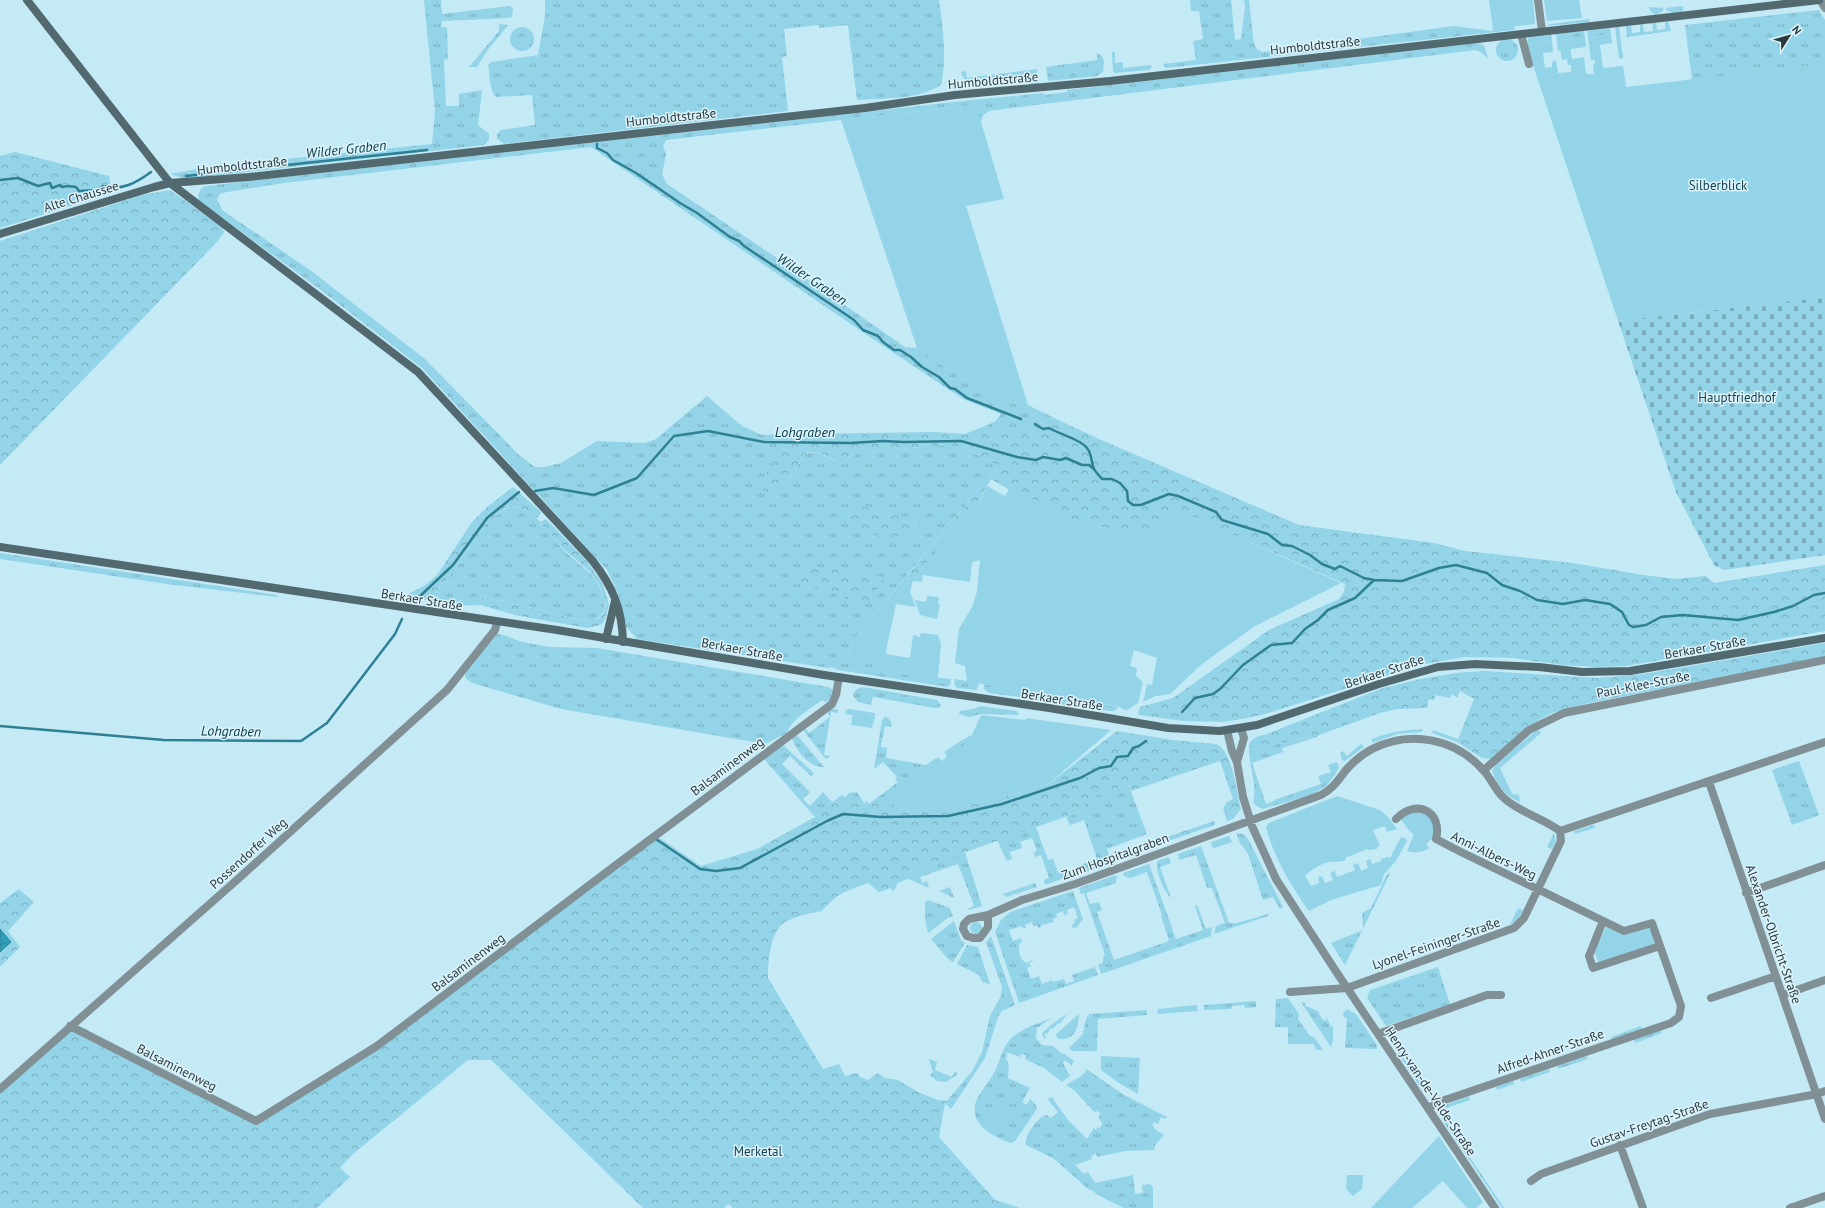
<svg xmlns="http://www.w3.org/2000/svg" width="1825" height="1208" viewBox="0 0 1825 1208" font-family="'PT Sans',sans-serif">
<defs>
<pattern id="grass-tufts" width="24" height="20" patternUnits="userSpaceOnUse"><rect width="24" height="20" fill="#93d4e8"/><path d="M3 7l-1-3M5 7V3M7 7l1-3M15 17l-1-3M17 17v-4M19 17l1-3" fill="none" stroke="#78adbd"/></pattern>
<pattern id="forest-crowns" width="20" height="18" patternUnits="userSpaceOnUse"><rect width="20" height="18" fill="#93d4e8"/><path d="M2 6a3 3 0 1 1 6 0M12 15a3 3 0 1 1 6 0" fill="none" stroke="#78adbd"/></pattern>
<pattern id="cemetery-stones" width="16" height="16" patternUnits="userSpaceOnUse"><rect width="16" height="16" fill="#93d4e8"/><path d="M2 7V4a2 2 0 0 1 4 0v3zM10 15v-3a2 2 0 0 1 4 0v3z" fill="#78adbd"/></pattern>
<pattern id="water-waves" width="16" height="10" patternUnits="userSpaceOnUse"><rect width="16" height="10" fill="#309eb9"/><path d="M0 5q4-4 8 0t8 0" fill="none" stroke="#298298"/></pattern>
</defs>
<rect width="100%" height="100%" fill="#c4eaf6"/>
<!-- grass -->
<path fill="url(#grass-tufts)" d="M424 0H441L442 14 510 6 513 9 512 17 509 18 442 21 441 27H447L448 59 444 60 446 106H459V94L482 90 478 125 489 134V140L484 145 185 179 170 174 208 167 432 144 435 111Z
M545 0H939C943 26 947 60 941 85 918 100 884 98 857 100L848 25 819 28V25L784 29 787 56 782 57 788 111 504 144 497 139V134L501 130 535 125 532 95 496 97C489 90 490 75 488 65L491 62 538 55 545 16Z
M1190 0H1231L1235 40 1241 39 1245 7 1244 0H1249L1254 44 1257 49 1262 52 1454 26 1493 31 1501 28 1514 26 1515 30 1165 68 1163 64 1196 60 1193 41 1203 39 1199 11H1191Z
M1683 6V12L1673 13 1666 10V8Z
M1649 7 1663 8V11L1656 15 1651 12Z
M1819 10 1825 20V64L1692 80 1685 25Z
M1589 19 1590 22 1547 26 1550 24Z
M1668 21 1671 31 1627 37 1626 26H1631L1632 33 1640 32V25L1643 24 1644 32 1653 31 1652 23H1656L1657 30 1665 29V22Z
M499 24 508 25 487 51 477 67H469L499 31Z
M1615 27H1619L1623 58 1619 59Z
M510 39a12 12 0 1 1 24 0a12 12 0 1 1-24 0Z
M1610 28 1611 34 1588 37 1587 31Z
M1584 30 1586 47 1570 49 1569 39 1560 40 1561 50 1558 51 1556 34Z
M1551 35 1552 41 1528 44V38L1531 37Z
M1496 50a11 11 0 1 1 22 0a11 11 0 1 1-22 0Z
M1477 43 1484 45 1488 58 1481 52 1475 50 989 111 983 115 981 122 974 105 666 140 663 146 666 154 662 175 667 184 777 258 905 347 917 348 975 387 1026 408 1028 405 1054 418 1042 423 1030 434 1014 435 985 426 996 421 1001 414 963 399 867 335 591 147 283 183 227 192 220 194 217 199 222 210 310 270 425 359 519 455 535 467H544L561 463 597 441 645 443 656 439 707 396 742 426 762 435 794 434 766 473 769 493C792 485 794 473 804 453H818L843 464 851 456 858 453 932 446H961L998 466 852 641 847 654 903 674 951 679 950 685 948 687 838 670 831 667 828 668 637 639 626 627 618 593 607 570 422 368 322 291 209 208 199 200 198 196 201 188 206 186 250 181 972 100 1044 93V95L1067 92V90Z
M1112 52H1115V63L1123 62V68L1151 65 1152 67 1149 70 1115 73 1113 71Z
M1097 53 1102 56 1104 62 1103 72 1097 76 1048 81 1046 67 1097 60Z
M1037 69 1039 85C1030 85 1023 82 1014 81 999 79 966 93 961 72L966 71 967 78Z
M511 506C536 509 549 533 564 550 581 568 597 573 604 599 607 610 601 618 591 622L503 601 478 598 445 603 429 601C438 589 447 579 456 567 470 550 490 513 511 506Z
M0 553 277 595 278 597 167 584 0 559Z
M497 634 504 635 522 642 550 647 597 648 828 687 835 691 828 703 822 700C810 709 792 719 787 733L765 744 561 709 472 683 466 679 465 676 466 672Z
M955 679 979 683 977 690 957 688 954 684Z
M984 684 1033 694V695L1027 698 989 693 984 689Z
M863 687 937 700 941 705 938 708H935L873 697 871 705 858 702 853 696C854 691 857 688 863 687Z
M1037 695 1118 707 1115 711H1111L1038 701 1036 699Z
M980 706 1017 711 1019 715 981 714 969 717 959 714 960 711 973 709Z
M831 709H837L838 710V713L831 712 824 755 830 756 827 759 825 758 803 730 805 728 809 733 830 717 827 712Z
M849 709 875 713V717L873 715 853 712 852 715 845 714 846 710Z
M886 716 891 721V727L885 726 881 747 887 748 886 758 926 765 938 757 942 761 947 756 944 752 964 739 966 744 890 802 869 804 832 802 815 817 763 758 780 747 784 746 814 773 811 776 790 756 782 764 810 792 803 799 810 806 823 792 832 802 842 795 845 797 849 793 857 792 864 803 867 801 869 804 898 782 895 779 897 777 883 762 874 769 882 720Z
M797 735 824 767C810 768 797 752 792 739Z
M1319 735 1317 737 1282 748 1283 752 1252 763 1266 804 1274 801V800L1321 784 1318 776 1331 772 1328 765 1337 762 1339 768C1336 773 1332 779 1328 784 1315 797 1281 803 1263 809L1258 807 1253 802C1258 787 1248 763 1249 745L1258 748Z
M1799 761 1819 815 1792 825 1772 770Z
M1128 784 1147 834 1107 849 1111 861 1109 863 1078 876 1075 867 1097 859 1084 820 1070 825 1066 817 1087 809 1083 800Z
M1241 809 1233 819 1227 821 1225 814Z
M1594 825 1595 828 1575 834 1574 831Z
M1036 827 1048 860 1053 859 1058 873 1068 869 1070 876 1045 885 1044 880 1049 878 1041 855 1035 857 1034 852 1037 851 1032 838 1020 842 1022 848 1010 852 1012 859 1007 861 997 840Z
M1236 833 1243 834 1248 839 1283 907 1280 909 1273 897 1263 900 1248 854 1240 843Z
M1554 833 1556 841 1552 849 1547 847Z
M1229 836 1232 842 1215 848 1212 847 1211 842Z
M1155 842 1157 845 1120 858 1119 855Z
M1201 846 1229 923H1237L1268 914V916L1214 934 1216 926 1225 923 1212 888H1207L1196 855 1179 860 1178 854Z
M965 852 982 906 969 910 968 909 974 906 958 864 920 877 922 883 927 881 929 888 911 880 915 870Z
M1169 857 1171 863 1160 867 1171 898C1163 890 1156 873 1157 861Z
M1149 864 1176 939 1203 930 1195 906 1197 905 1206 929 1212 927 1211 936 1101 974 1098 965 1103 962V957L1105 955 1084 893 1081 894 1079 888 1113 876H1117L1116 883 1086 893 1090 904 1099 902 1102 910 1097 912 1114 960 1169 941 1161 916 1162 915 1147 872 1131 878 1125 877 1123 873Z
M1391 872 1345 965 1331 943 1363 930 1362 913 1371 908 1386 876Z
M1035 883 1037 887 1007 897 1003 894Z
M950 887 954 898 939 891Z
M1073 891 1083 919 1077 927 1073 928 1072 925 1075 923 1074 920 1078 918 1074 907 1067 910 1068 914 1064 915 1063 911 1056 914 1057 917 1053 919 1054 922 1041 925V927L1038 928 1037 925 1033 926 1032 922 1025 925 1026 928 1023 929 1022 926 1009 930 1013 941 1021 938 1022 941 1019 945C1019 952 1019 960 1027 963L1032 960 1033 961 1029 963 1031 966 1027 968 1031 979 1039 976 1042 984 1052 980 1053 982 1064 979 1066 984 1074 981 1072 975 1095 967 1098 975 1019 1003 995 932 1001 920 1010 912Z
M928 900 950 908 953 916 948 918 928 933 925 918V902Z
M1518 908 1523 910C1520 917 1516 921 1510 925Z
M954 921 961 940 965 943 953 962 948 959 931 939Z
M970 928a6 6 0 1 1 12 0a6 6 0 1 1-12 0Z
M991 936 1015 1005 1002 1011 998 1017 985 1058 951 1109 945 1103 973 1070 982 1052 990 1016 1001 996 1002 987 986 942Z
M967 945 978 947 990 984 982 982 979 975 957 964Z
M1438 967 1450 1004 1386 1026 1367 998 1370 990Z
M1288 998 1299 1014 1298 1019 1310 1036 1315 1038 1323 1050H1317L1313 1044H1288V1027H1275L1276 999Z
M1256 1001V1007L1245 1008 1244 1005 1232 1006 1231 1009 1204 1010V1005Z
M1301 1002 1305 1003 1306 1006 1318 1011 1322 1019 1327 1021 1325 1014 1331 1027 1333 1025V1041L1331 1047Z
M1197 1005 1198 1011 1157 1014 1158 1009Z
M1347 1009 1356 1014 1377 1045V1049L1345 1048 1347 1018 1344 1017 1343 1013Z
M1147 1010V1015L1098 1019 1097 1051H1072L1069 1048 1083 1034 1086 1019 1089 1014Z
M1067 1014 1060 1024 1058 1023 1053 1029 1051 1028 1047 1034H1044L1046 1037 1045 1039 1043 1037 1042 1033 1049 1027V1026Z
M1079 1014C1078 1028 1076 1040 1059 1039L1055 1035Z
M1052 1018 1037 1028 1036 1038 1042 1045 1053 1046 1062 1054 1063 1053 1074 1061 1072 1064 1073 1067 1065 1060 1063 1063 1062 1061 1070 1076 1062 1082 1044 1068 1025 1059 1026 1055 1021 1054 1020 1057 1006 1052 1007 1053 1006 1060 1008 1061V1064L1009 1065 1008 1078 1030 1088 1022 1102 1027 1105 1030 1099 1036 1105 1037 1109 1015 1141 1011 1143C993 1137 966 1123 977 1099 982 1089 990 1081 995 1071 1001 1059 1003 1044 1014 1036 1025 1027 1039 1023 1052 1018Z
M1641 1026 1642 1029 1612 1039 1611 1037Z
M1661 1030 1662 1033 1635 1043 1634 1039Z
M1390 1038 1426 1091 1424 1093 1390 1041Z
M1101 1056 1140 1058 1138 1094 1119 1083 1101 1070Z
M1587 1056 1588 1059 1558 1069 1557 1066Z
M929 1059 937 1062 935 1070 952 1077 955 1071 958 1074 946 1082 937 1081 930 1075 933 1072Z
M1085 1068 1124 1095 1167 1117 1165 1119 1161 1117 1158 1124 1154 1122 1153 1125 1151 1124 1156 1130 1164 1135 1155 1145 1154 1150 1125 1151 1097 1157 1096 1153 1091 1156 1092 1159 1075 1165 1084 1174 1088 1172 1095 1183 1133 1175 1135 1194 1143 1193 1142 1185 1150 1184 1153 1187V1208H1124L1109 1201 1087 1188 1053 1158 1026 1145C1024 1136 1038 1116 1047 1115L1051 1118 1058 1112 1048 1100 1050 1097 1054 1098 1053 1099 1068 1120 1087 1139 1094 1128 1096 1130 1098 1127 1100 1128 1102 1124 1103 1125 1098 1117 1101 1114 1097 1111 1094 1112 1075 1091 1066 1085 1083 1075 1080 1073 1084 1074 1086 1071Z
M1549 1069 1550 1072 1521 1082 1520 1079Z
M1513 1081 1514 1084 1497 1090 1496 1087Z
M1469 1096 1470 1100 1441 1110 1445 1105Z
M1443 1117 1504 1208H1502L1441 1118Z
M340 1168 350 1177 317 1208H295Z"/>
<!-- forest -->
<path fill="url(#forest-crowns)" d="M15 152 109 176 112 193 0 228V156Z
M170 190 222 227 224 232 217 242 0 465V241L142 195Z
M1054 418 1099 439 1299 525 1434 543 1465 551 1573 563 1643 575 1676 579 1706 576 1714 583 1825 565V631L1626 666 1597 667 1563 665 1513 658 1464 657 1420 665 1262 715 1236 720 1223 722 1183 721 1139 715 1138 712 1140 707 1173 698 1269 630 1339 599 1344 592 1345 584 1178 510 1149 533 1082 525 1040 502 1011 491 991 479 983 493 978 505 907 585 910 572 998 466 961 446H932L858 453 851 456 843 464C830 458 818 450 804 453 795 470 787 496 763 492 761 469 782 451 794 434L934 432 965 434 985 426 1014 435 1030 434 1042 423Z
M513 487 541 512 538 518C530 514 520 505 510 506 495 509 466 554 456 567 447 579 438 589 429 601L406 595 424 586 437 575 472 522 486 508Z
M865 507 918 520 920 525 916 531 907 540C880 539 865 532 842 518L841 515 844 511Z
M546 519 586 560 603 584 609 605 604 622 600 625 588 628 519 616 480 605 456 606 445 603 478 598 503 601 590 622 598 619 603 614 606 605 600 586 589 571 565 550 540 522Z
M812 566 884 577 882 583 862 608 842 596 803 585 800 576 805 570Z
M1825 643V657L1589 703 1552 713 1527 727 1491 759 1482 758 1457 742 1474 699 1460 691 1457 697 1452 694 1450 698 1435 695V700L1429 699 1427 708 1398 709 1380 713 1319 735 1258 748 1249 745C1252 737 1259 736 1267 734L1380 689 1420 679 1456 673 1484 671 1598 678 1643 674Z
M1117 731 1173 740 1216 744C1233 751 1236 791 1241 809L1225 814 1223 808 1227 802 1233 799 1220 761 1131 791 1128 784 1084 800 1087 809 915 870 911 880 907 879 898 883 893 892 891 888 879 892 868 883C846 891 837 893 822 911 810 913 796 916 785 922 770 931 768 962 768 978L823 1069 839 1064 845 1076 857 1073 860 1077 868 1080 878 1073 885 1078 898 1080 918 1092 938 1100 947 1101 945 1103 939 1137 995 1200 1020 1208H733L728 1204 724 1208H643L491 1060H468L353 1154 340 1168 295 1208H0V1092L78 1025 256 1117 375 1043 652 833 701 866 757 849 815 817 832 802 869 804 890 802 905 812 980 803 1047 785Z
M1214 821 1215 825 1168 841 1167 837Z
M19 889 34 902 8 931 20 947 0 967V903Z"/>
<!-- cemetery -->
<path fill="url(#cemetery-stones)" d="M1825 297V555L1724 570 1714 565 1676 492 1618 321Z"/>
<!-- green -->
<path fill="#93d4e8" d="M1489 0H1533L1535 24 1501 28 1493 31Z
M1544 0H1579L1582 18 1547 21Z
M1611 34 1612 43 1600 45 1603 68 1623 66 1626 87 1825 64V297L1618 321 1526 44 1552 41 1553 52 1543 53 1545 68 1552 67V62L1556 60 1558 73 1571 72V65H1568L1567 59 1562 60 1559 40 1569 39 1572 59 1584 57 1586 74H1594L1593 65 1595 64V60H1591L1588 37Z
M974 105 981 122 1004 199 966 206 1028 405 1026 408 975 387 917 348 841 120Z
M987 486 1005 496 1009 489 1040 502 1082 525 1149 533 1178 510 1341 583 1255 626 1202 664 1170 694 1156 696 1143 702 1147 684 1152 685 1157 658 1134 650 1130 666 1137 668 1136 676 1143 682 1138 703 1127 710 1122 709 1120 707 1033 694 967 681 965 666 955 663 959 629 972 607 977 592 980 560 972 562 970 582 923 575 922 582 913 581 910 592 916 607 896 604C893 622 888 637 886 654L910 658 913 635 920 637 921 633 938 635 941 644 938 678 903 674 847 655 852 641 910 572 907 584 978 505Z
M927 596 939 597 938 604H940L937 619 920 615 915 600 926 602Z
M853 712 873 715 875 717 872 728 851 725Z
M981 715 1025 720 1026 718 1111 730 1047 785 980 803 931 809 905 812 890 802 965 744 964 739 972 735Z
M1423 729 1422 732 1397 734 1372 743V739C1389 732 1404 730 1423 729Z
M1538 729 1541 733 1500 768 1512 794 1519 795 1520 802C1506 797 1497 785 1492 771L1497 763Z
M1433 730 1458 739 1457 742 1432 733Z
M1361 744 1364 747 1345 761 1342 760 1340 753 1343 751 1347 756Z
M1337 796 1380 810 1388 817 1397 829 1387 832 1385 826 1373 830 1380 846 1377 847V849L1368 850 1367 849 1345 858 1346 860C1339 863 1335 861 1329 862 1318 865 1311 870 1305 876L1311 886 1319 883 1318 877 1322 876 1325 883 1333 880 1330 873 1335 871 1337 877 1355 870 1353 865 1358 863 1361 871 1368 868 1366 861 1370 859 1372 864 1381 861V859L1387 857 1390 858 1401 837 1406 838 1407 841 1396 861 1384 874 1381 885 1331 900 1309 911C1292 887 1273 856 1266 827L1269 823Z
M1408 812H1425L1434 824 1433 838 1426 844 1429 848C1422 853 1415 853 1407 851L1414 834C1407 831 1406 824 1400 819Z
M1606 927H1647L1652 931 1656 944 1599 964 1594 951Z
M995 1100 1010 1106 1000 1131 985 1126Z
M1439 1136 1483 1202 1476 1208H1467L1443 1181 1412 1208H1371Z
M1347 1175H1363L1362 1189 1353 1196 1346 1189Z"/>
<!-- water -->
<path fill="url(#water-waves)" stroke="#2e8094" d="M0 929 11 942 0 952Z"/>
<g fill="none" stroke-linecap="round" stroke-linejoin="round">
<!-- stream -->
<path stroke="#2e8094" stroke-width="2.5" d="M597 144V148L607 153 613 160 636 173 680 203 697 213 730 237 739 241 744 246 854 320 863 330 878 336 883 342 894 350H900L911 357 922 367 939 377 950 388 955 389 967 398 1021 419
M268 167 427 150
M186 176 257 168
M0 180 18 178 38 186 50 183 52 188 60 185 62 187 68 186 76 187 79 191 98 190 103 186C122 191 136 183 151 172
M1035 424 1043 429 1049 428C1059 434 1082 440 1087 448 1092 454 1091 462 1094 469 1096 473 1100 476 1102 479H1112L1120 483 1127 491 1128 501 1133 505H1141L1169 494 1178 496 1216 512 1222 520 1268 534 1282 545 1292 546 1310 555 1322 564 1335 569 1340 566 1364 578 1374 580 1402 581 1439 568 1456 565 1487 573 1502 585 1520 591 1537 600 1563 604 1585 600 1610 604 1622 612 1629 625 1633 627 1646 625 1661 617 1683 615 1738 620 1774 612 1793 606 1814 595 1825 593
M535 491 553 488 594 495 637 478 674 436 708 431 764 442 850 443 883 441 903 442 961 441 1017 457 1036 460 1043 457 1060 460 1066 458 1082 465H1089L1094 469
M418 598 453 565 487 518 519 492
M1182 712 1195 698 1213 694 1220 689 1243 665 1271 645 1292 643 1305 629 1318 620 1328 610 1355 598 1374 580
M0 726 164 740 301 741 327 723 395 634 402 619
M656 839 700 869 716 871 740 868 827 821 843 814 881 817 948 816 1002 804 1080 778 1099 768 1111 766 1117 757 1128 756 1133 748 1139 746 1146 741"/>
<!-- street -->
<path stroke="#819095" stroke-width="8" d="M1538 0 1542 31
M1820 0 1825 8
M1521 34 1529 64
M1227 730 1232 751 1237 762 1243 797 1252 826 1276 879 1337 973 1495 1208
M1237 762 1244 738 1241 729
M1484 770 1529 730 1564 713 1825 660
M1709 782 1825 1119
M1396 819C1416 798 1443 811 1436 839L1461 852 1624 931 1652 923 1681 1006 1679 1017 1671 1023 1436 1103 1429 1108
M1560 831 1825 742
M1746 893 1825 865
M988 915V927L980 938H973L967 936 963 929 964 924 969 919 988 915 1022 900 1075 884 1321 795C1333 789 1338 780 1346 770 1353 762 1363 754 1372 749 1410 730 1455 738 1483 770 1492 779 1495 791 1505 799 1521 813 1543 818 1560 831L1561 841 1524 918 1514 928 1347 988 1290 992
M1603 921 1589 956 1593 968 1660 946
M1783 995 1825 980
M1711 998 1776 976
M70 1026 256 1121 377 1046 616 865 832 704 836 695 839 677
M1378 1034 1487 995H1501
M0 1089 238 879 447 690 495 630 497 622
M1620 1145 1643 1208
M1531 1181 1541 1174 1710 1114 1817 1094 1825 1091
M1790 1208 1825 1196"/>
<!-- secondary -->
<path stroke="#526970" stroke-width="8" d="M27 0 170 183 418 372 592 560C613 587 622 608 623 642
M0 234 154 187 170 183 249 177 865 108 955 95 1110 81 1819 0
M0 547 557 630 824 675 1049 708 1168 728 1220 731 1257 725 1379 684 1438 667 1475 664 1539 667 1582 672 1630 671 1825 638
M606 639 615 601"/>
</g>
<g text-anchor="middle" stroke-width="3" stroke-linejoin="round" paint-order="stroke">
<!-- street labels -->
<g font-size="13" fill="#2a393e" stroke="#ddf4fc">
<text transform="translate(1315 45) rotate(-6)" y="5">Humboldtstraße</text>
<text transform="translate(993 80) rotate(-5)" y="5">Humboldtstraße</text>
<text transform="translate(671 117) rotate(-6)" y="5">Humboldtstraße</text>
<text transform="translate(242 165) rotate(-6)" y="5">Humboldtstraße</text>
<text transform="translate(81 196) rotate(-17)" y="5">Alte Chaussee</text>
<text transform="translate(422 599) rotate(9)" y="5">Berkaer Straße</text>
<text transform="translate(1705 647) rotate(-10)" y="5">Berkaer Straße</text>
<text transform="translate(742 649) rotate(10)" y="5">Berkaer Straße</text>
<text transform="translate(1384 671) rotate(-18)" y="5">Berkaer Straße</text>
<text transform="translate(1643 684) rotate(-11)" y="5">Paul-Klee-Straße</text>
<text transform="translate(1062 699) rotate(9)" y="5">Berkaer Straße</text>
<text transform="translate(727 766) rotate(-37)" y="5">Balsaminenweg</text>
<text transform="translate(248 853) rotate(-42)" y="5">Possendorfer Weg</text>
<text transform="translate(1494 855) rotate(26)" y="5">Anni-Albers-Weg</text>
<text transform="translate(1115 856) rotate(-20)" y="5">Zum Hospitalgraben</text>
<text transform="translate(1774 934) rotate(71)" y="5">Alexander-Olbricht-Straße</text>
<text transform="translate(1436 943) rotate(-19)" y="5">Lyonel-Feininger-Straße</text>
<text transform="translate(468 962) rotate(-37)" y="5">Balsaminenweg</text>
<text transform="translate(1550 1051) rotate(-19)" y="5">Alfred-Ahner-Straße</text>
<text transform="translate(177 1067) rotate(27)" y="5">Balsaminenweg</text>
<text transform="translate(1431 1091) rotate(56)" y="5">Henry-van-de-Velde-Straße</text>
<text transform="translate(1649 1123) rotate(-19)" y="5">Gustav-Freytag-Straße</text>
</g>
<!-- park labels -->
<g font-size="13" fill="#15434f" stroke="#ddf4fc">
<text x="1718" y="190">Silberblick</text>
<text x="1737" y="402">Hauptfriedhof</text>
<text x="758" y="1156">Merketal</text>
</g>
<!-- water labels -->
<g font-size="14" font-style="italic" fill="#073945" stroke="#ddf4fc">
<text transform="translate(346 149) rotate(-6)" y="5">Wilder Graben</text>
<text transform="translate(812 279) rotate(34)" y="5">Wilder Graben</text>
<text x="805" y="437">Lohgraben</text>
<text transform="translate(231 731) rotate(1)" y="5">Lohgraben</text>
</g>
</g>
<!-- north arrow -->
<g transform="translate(1789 36) rotate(53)" stroke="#ddf4fc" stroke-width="3" paint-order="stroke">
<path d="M0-3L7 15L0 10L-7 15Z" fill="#2a393e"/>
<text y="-6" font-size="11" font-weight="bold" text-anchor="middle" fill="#2a393e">N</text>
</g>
</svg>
